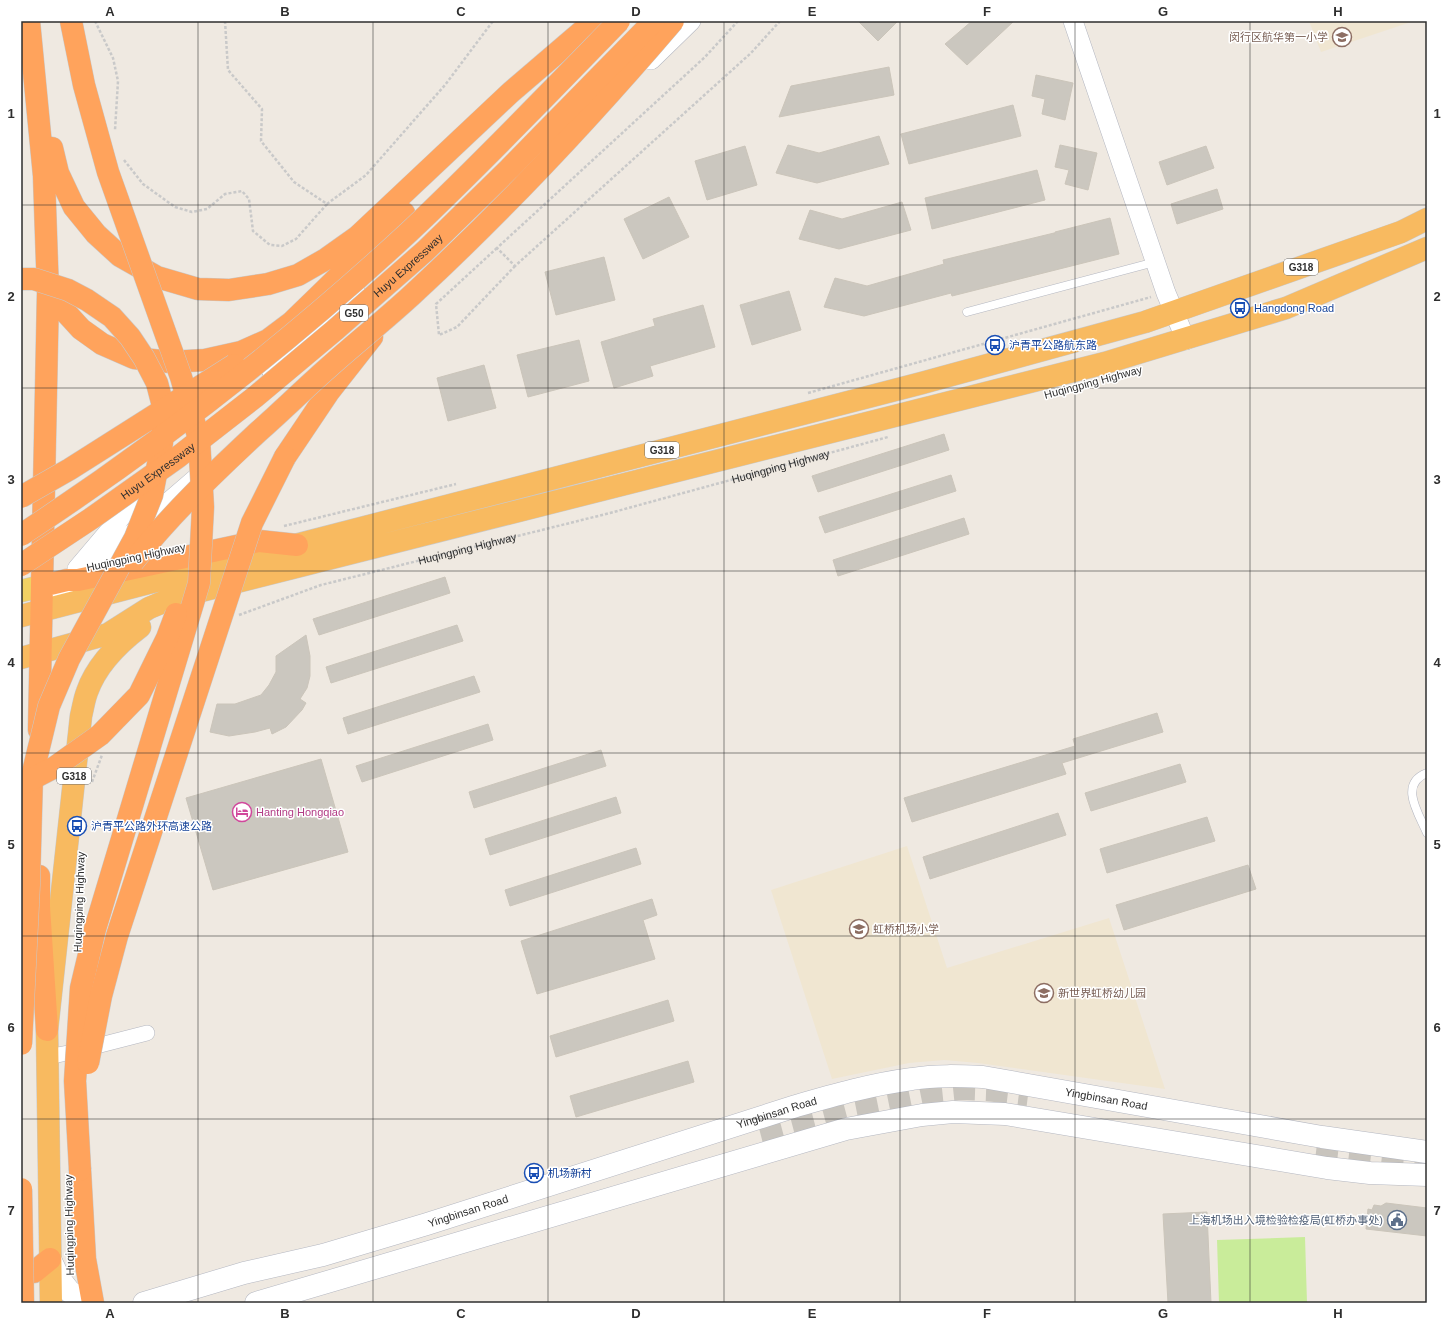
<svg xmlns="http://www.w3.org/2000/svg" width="1448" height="1324" viewBox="0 0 1448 1324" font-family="Arial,'Noto Sans SC',sans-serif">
<rect width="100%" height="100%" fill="#efe9e1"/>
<!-- education -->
<path fill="#f0e6d1" d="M1309 21H1414L1321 52Z
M907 846 947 968 1109 918 1165 1089 978 1063 944 1060 909 1063 832 1079 771 890Z"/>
<!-- pitch -->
<path fill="#c9ec9a" d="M1305 1237 1307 1303H1219L1217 1240Z"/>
<!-- building -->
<path fill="#cbc7bf" stroke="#cbc5ba" d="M858 21H898L878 41Z
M972 21H1014L967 65 945 44Z
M889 67 894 95 779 117 791 86Z
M1036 75 1073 83 1065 120 1042 114 1045 99 1032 96Z
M1013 105 1021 136 909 164 901 134Z
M879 136 889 164 817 183 776 173 788 145 819 153Z
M1060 145 1097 153 1088 190 1065 184 1069 170 1055 167Z
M745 146 757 185 707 200 695 161Z
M1206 146 1214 168 1167 185 1159 162Z
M1037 170 1045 200 932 229 925 198Z
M1217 189 1223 209 1177 224 1171 204Z
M669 197 689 237 643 259 624 219Z
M902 202 911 230 839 249 799 239 810 210 842 219Z
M1110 218 1119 254 952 296 951 293 864 316 824 307 835 278 867 286 944 264 943 260 1054 233V235L1055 232Z
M604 257 615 300 556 315 545 272Z
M789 291 801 330 752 345 740 305Z
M703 305 715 347 650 366 653 376 614 388 601 342 655 326 653 319Z
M579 340 589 381 528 397 517 355Z
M484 365 496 408 448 421 437 378Z
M944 434 949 450 818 492 812 476Z
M951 475 956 491 825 533 819 517Z
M964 518 969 534 838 576 833 560Z
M445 577 450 593 319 635 313 619Z
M457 625 463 641 331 683 326 667Z
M306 635 310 656V676L307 688 300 699 306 703 302 710 286 727 272 734 270 728 255 732 229 736 210 732 217 704H235L261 695 269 685 276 672V656Z
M474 676 480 692 348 734 343 718Z
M1157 713 1163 732 1062 763 1066 774 912 822 904 798 1075 746 1073 739Z
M488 724 493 740 362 782 356 766Z
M601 750 606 766 474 808 469 792Z
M321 759 348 852 213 890 186 798Z
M1180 764 1186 782 1091 811 1085 793Z
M616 797 621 813 490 855 485 839Z
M1058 813 1066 835 930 879 923 857Z
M1207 817 1215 841 1107 873 1100 849Z
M636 848 641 864 510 906 505 890Z
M1248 865 1256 889 1124 930 1116 905Z
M652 899 657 915 643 920 655 959 537 994 521 941Z
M668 1000 674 1021 556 1057 550 1036Z
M688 1061 694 1082 576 1117 570 1096Z
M1386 1203 1427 1208V1236L1366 1229 1368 1209 1372 1210 1374 1205 1381 1206Z
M1207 1212 1211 1303H1168L1163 1214Z"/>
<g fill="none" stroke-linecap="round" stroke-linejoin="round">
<!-- secondary-tunnel -->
<path stroke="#c8c4bd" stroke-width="22" stroke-dasharray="22 11" stroke-linecap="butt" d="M760 1132 851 1108 931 1092 960 1089 987 1090 1028 1095
M1316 1152 1427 1165"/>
<defs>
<path id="service" d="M967 312 1155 262
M1427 773C1398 784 1419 814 1427 833"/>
<path id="minor" d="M47 1057 73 1052 147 1033"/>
<path id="tertiary" d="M1073 21 1166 293 1186 340
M651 60 691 21
M271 370 356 293
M77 569 149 484
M42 611 201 474"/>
<g id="secondary">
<path d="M50 1259 59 1278 70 1292 90 1303"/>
<path id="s2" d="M144 1303 244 1273 323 1255 427 1224 796 1106C834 1095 873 1084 912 1079 936 1075 959 1076 983 1077L1322 1137 1427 1152"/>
<path d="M256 1303 846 1129 922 1115 953 1112 1005 1114 1327 1168 1370 1173 1427 1175"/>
</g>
<path id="primary" d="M21 591 42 586"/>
<path id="trunk" d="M21 616 922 383 1145 322 1401 232 1427 219
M21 658 108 634 149 608 173 598 1105 363 1286 308 1427 248
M51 1303 47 1030 81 716C83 708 84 700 87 692 96 666 119 643 140 627"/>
<path id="motorway" d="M29 21 44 176 48 293 39 730
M52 148 58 173 74 207 96 234 120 256 157 277 198 289 229 290 268 284 298 275 326 259 357 237 510 93 594 21
M48 293 81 329 102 344 134 358 170 362 205 360 241 352 268 340 292 322 404 213
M285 457 328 393 372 337
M42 586 67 580H78L259 541 297 545
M39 876V907L47 1030
M80 1170 85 1259 93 1303
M21 1272H34L50 1259"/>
</defs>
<!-- service casing -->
<use href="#service" stroke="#b4b7c1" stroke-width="9"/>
<!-- minor casing -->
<use href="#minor" stroke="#b4b7c1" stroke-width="16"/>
<!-- tertiary casing -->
<use href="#tertiary" stroke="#b4b7c1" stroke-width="20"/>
<!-- secondary casing -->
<use href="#secondary" stroke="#b4b7c1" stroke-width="23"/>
<!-- primary casing -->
<use href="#primary" stroke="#c9c9c9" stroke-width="23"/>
<!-- trunk casing -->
<use href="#trunk" stroke="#c9c9c9" stroke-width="23"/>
<!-- motorway casing -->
<use href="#motorway" stroke="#c9c9c9" stroke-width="23"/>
<!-- path -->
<g stroke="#c9c9c9" stroke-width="2.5" stroke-dasharray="3 2" stroke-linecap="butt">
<path d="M95 21 113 58 118 81 115 130"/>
<path d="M225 21 228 70 262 109 261 141 294 182 327 204 366 175 445 85 493 21"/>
<path d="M738 21 705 57 497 248 515 266 751 53 780 21"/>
<path d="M124 160 143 184 175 207 192 212 207 209 225 194 242 191 249 199 253 231 270 245 282 246 296 239 327 204"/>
<path d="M497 248 436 304 439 335 457 327 515 266"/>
<path d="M808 393 1151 297"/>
<path d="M284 526 456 484"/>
<path id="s1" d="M239 615 321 585 610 513 888 437"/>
<path d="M92 782 102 755"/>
</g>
<!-- service -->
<use href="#service" stroke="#fff" stroke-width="8"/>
<!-- minor -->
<use href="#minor" stroke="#fff" stroke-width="15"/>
<!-- tertiary -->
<use href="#tertiary" stroke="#fff" stroke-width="19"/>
<!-- secondary -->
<use href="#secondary" stroke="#fff" stroke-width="22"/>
<!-- primary -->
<use href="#primary" stroke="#f2d163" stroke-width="22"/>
<!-- trunk -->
<use href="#trunk" stroke="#f8ba60" stroke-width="22"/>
<!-- motorway -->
<use href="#motorway" stroke="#ffa35c" stroke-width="22"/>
<defs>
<g id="motorway-bridge">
<path d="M71 21 84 85 108 172 181 377 199 439 203 507 199 583 95 929 81 988 75 1081 80 1170"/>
<path d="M21 279H34L68 290 87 300 112 317 130 337 144 358 157 383 164 410 162 443 152 495 135 538 69 659 49 706 32 776 29 885 21 1044"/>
<path d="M21 497 70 469 234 365"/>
<path d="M21 535C158 445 288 344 409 232 481 164 550 92 619 21"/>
<path d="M133 562C170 515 214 473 258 432 282 411 305 388 329 367 357 342 386 319 413 294 506 208 591 117 673 21"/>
<path id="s3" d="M21 565 92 518 178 457 255 397 335 330 425 251 509 169 654 21"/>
<path d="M24 783 55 767 100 735 139 695 167 638 176 614"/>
<path d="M88 1063 101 996 117 936 252 523 285 457"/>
<path d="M21 1189 23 1303"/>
</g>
</defs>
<!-- motorway-bridge casing -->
<use href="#motorway-bridge" stroke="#c9c9c9" stroke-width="23" stroke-linecap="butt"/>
<!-- motorway-bridge -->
<use href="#motorway-bridge" stroke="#ffa35c" stroke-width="22"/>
</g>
<!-- grid -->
<path fill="none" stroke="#2e2e2e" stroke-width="1" stroke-opacity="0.55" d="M198 21V1303M373 21V1303M548 21V1303M724 21V1303M900 21V1303M1075 21V1303M1250 21V1303M21 205H1427M21 388H1427M21 571H1427M21 753H1427M21 936H1427M21 1119H1427"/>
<!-- icons -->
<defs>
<symbol id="school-ring" viewBox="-11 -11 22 22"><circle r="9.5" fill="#fff" stroke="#8d6e63" stroke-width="1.5"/><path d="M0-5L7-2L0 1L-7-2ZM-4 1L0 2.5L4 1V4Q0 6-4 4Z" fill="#8d6e63"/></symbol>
<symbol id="bus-ring" viewBox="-11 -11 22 22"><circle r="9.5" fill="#fff" stroke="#1a4fb4" stroke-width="1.5"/><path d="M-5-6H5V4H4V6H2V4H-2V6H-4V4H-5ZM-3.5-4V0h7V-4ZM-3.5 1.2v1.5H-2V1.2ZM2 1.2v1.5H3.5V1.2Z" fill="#1a4fb4"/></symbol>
<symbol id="hotel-ring" viewBox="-11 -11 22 22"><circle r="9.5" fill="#fff" stroke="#d1479c" stroke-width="1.5"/><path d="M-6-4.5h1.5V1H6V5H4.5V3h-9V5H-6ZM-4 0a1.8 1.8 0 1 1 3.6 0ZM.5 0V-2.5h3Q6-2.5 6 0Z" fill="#d1479c"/></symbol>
<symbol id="civic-ring" viewBox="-11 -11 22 22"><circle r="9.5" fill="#fff" stroke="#5c6f8a" stroke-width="1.5"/><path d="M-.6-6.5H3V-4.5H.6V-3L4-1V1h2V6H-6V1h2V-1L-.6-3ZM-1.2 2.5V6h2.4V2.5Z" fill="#5c6f8a"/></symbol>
</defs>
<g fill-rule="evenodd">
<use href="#school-ring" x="1331" y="26" width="22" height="22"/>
<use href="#bus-ring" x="1229" y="297" width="22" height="22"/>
<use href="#bus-ring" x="984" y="334" width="22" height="22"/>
<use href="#hotel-ring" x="231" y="801" width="22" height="22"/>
<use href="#bus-ring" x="66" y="815" width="22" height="22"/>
<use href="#school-ring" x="848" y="918" width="22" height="22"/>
<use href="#school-ring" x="1033" y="982" width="22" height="22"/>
<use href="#bus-ring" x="523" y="1162" width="22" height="22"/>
<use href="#civic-ring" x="1386" y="1209" width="22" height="22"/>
</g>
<g text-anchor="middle" stroke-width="3" stroke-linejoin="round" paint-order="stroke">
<!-- shield labels -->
<g fill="#fff" stroke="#6d6d6d" stroke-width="1">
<rect x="1284" y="259" width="34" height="16" rx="3"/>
<rect x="340" y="305" width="28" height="16" rx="3"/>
<rect x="645" y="442" width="34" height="16" rx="3"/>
<rect x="57" y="768" width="34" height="16" rx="3"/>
</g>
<g font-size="10" font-weight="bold" fill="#2e2e2e">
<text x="1301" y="271">G318</text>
<text x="354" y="317">G50</text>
<text x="662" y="454">G318</text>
<text x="74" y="780">G318</text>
</g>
<!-- education labels -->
<g font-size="11" fill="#785e54" stroke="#fff" text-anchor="start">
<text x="1328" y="41" text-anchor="end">闵行区航华第一小学</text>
<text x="873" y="933">虹桥机场小学</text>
<text x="1058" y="997">新世界虹桥幼儿园</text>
</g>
<!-- street labels -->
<g font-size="11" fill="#2e2e2e" stroke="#fff">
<text dy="4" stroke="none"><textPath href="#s3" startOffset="490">Huyu Expressway</textPath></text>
<text transform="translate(1093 382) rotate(-15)" y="4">Huqingping Highway</text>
<text dy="4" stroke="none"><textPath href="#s1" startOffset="562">Huqingping Highway</textPath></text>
<text dy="4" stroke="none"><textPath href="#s3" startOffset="166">Huyu Expressway</textPath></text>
<text dy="4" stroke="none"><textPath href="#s1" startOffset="238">Huqingping Highway</textPath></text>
<text transform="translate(136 557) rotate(-12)" y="4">Huqingping Highway</text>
<text transform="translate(79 902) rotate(-88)" y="4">Huqingping Highway</text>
<text dy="4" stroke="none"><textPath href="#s2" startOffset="997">Yingbinsan Road</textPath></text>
<text dy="4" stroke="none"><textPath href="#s2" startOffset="661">Yingbinsan Road</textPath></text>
<text dy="4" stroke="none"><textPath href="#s2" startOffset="337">Yingbinsan Road</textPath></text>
<text transform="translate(69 1225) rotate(-91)" y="4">Huqingping Highway</text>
</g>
<!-- transit labels -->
<g font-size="11" fill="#164399" stroke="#fff" text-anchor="start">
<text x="1254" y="312">Hangdong Road</text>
<text x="1009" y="349">沪青平公路航东路</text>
<text x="91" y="830">沪青平公路外环高速公路</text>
<text x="548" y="1177">机场新村</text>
</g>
<!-- hotel labels -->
<g font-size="11" fill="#b23c85" stroke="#fff" text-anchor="start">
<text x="256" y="816">Hanting Hongqiao</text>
</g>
<!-- service labels -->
<g font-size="11" fill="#4e5e75" stroke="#fff" text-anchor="end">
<text x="1383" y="1224">上海机场出入境检验检疫局(虹桥办事处)</text>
</g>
</g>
<!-- border -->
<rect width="1448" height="1324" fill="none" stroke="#ffffff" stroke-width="44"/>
<rect x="22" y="22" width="1404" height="1280" fill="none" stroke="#2e2e2e" stroke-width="1.5"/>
<g font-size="13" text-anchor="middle" font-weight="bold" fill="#2e2e2e">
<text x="110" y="16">A</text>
<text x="285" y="16">B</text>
<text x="461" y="16">C</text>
<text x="636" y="16">D</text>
<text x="812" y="16">E</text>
<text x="987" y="16">F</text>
<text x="1163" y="16">G</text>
<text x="1338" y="16">H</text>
<text x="11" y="118">1</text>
<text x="1437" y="118">1</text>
<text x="11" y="301">2</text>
<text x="1437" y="301">2</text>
<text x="11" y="484">3</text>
<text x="1437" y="484">3</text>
<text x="11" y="667">4</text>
<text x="1437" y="667">4</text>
<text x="11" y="849">5</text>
<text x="1437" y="849">5</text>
<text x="11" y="1032">6</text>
<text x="1437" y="1032">6</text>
<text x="11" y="1215">7</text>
<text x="1437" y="1215">7</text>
<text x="110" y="1318">A</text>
<text x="285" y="1318">B</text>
<text x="461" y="1318">C</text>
<text x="636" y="1318">D</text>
<text x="812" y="1318">E</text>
<text x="987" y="1318">F</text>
<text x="1163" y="1318">G</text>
<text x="1338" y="1318">H</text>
</g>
</svg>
